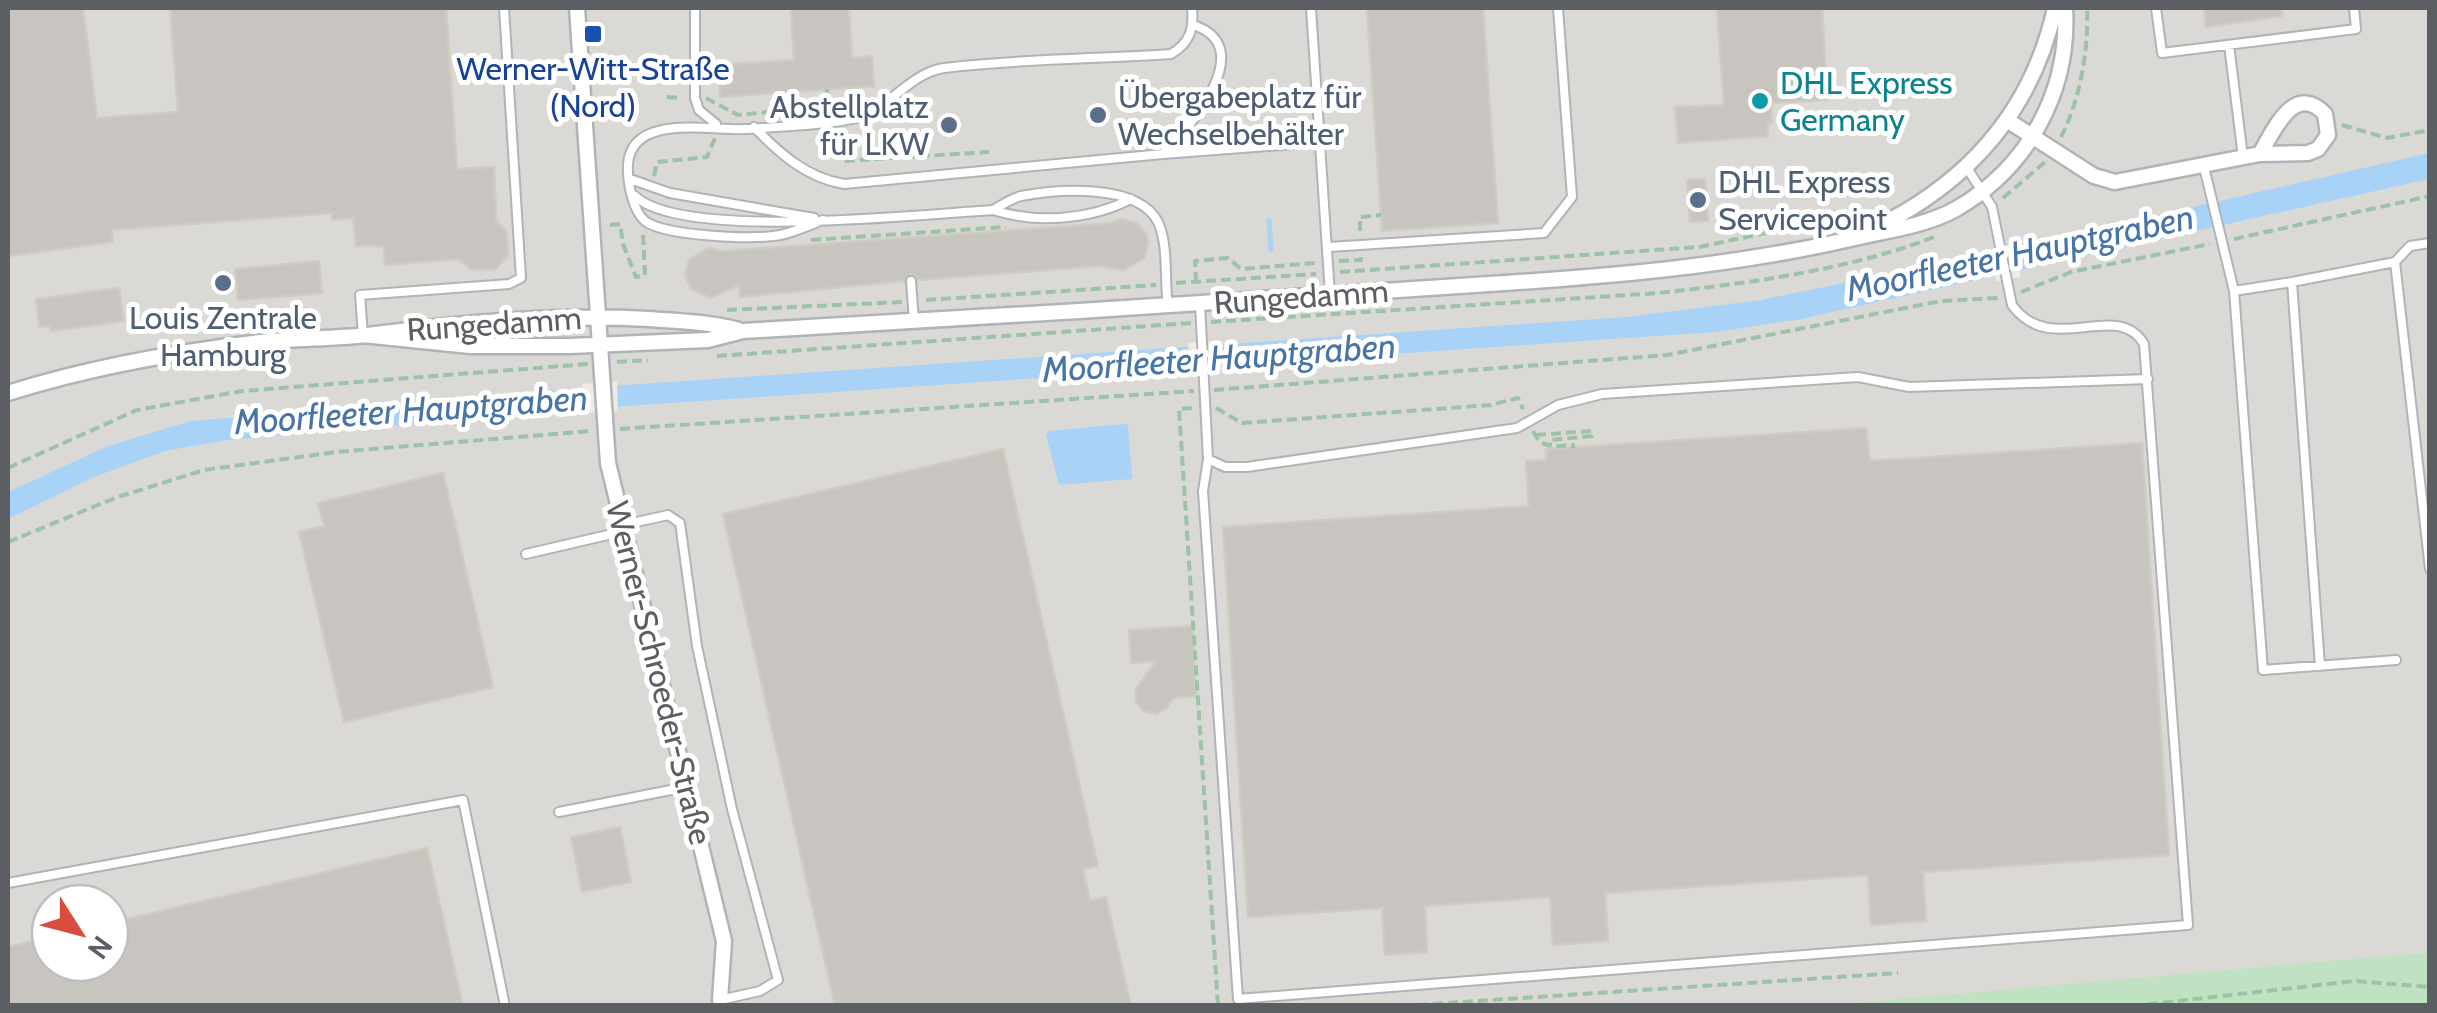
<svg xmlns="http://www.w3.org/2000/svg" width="2437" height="1013" viewBox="0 0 2437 1013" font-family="Cabin,sans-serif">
<rect width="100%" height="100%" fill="#eceae3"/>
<!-- industrial -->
<path fill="#dbd9d5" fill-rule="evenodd" d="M8 8H2429V952L1832 1006 8 1005ZM50 903H110V963H50Z"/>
<!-- green -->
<path fill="#c1e2c2" d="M2429 952V1005H1832Z"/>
<!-- water -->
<path fill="#a8d3f7" d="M2429 153V179L1801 319 1716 332 584 409 227 440 165 451 94 477 8 519V492L108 446 191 421 582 388 1626 317 1761 300 2014 248Z
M1123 424 1128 425 1132 479 1059 485 1046 435 1049 431Z"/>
<!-- pier -->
<path fill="#eceae3" d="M2014 244 2021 277 1996 282 1989 250Z
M1214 341 1216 373 1190 374 1188 343Z
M617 381 618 411 587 413 582 384Z"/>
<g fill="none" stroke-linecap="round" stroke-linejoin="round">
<!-- stream -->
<path stroke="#a8d3f7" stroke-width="5" d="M1269 220 1271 250"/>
</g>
<!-- building -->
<path fill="#c8c5c0" stroke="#d0ccc2" stroke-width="2.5" d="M8 8H83L97 118 178 112 170 8H446L457 169 494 167 496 220 507 233 508 255 495 270H473L458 259 385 265 384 246H356L353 218 332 220V213L112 230 113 242 8 256Z
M791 8H849L852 58 872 56 874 86 720 97 718 65 794 60Z
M1367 8H1483L1498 223 1382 231Z
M1717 8H1822L1827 100 1771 103 1772 123H1767L1768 136 1678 143 1675 107 1724 105Z
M2204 8H2281L2282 16 2206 27Z
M1705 179 1708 221 1690 222 1687 180Z
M1121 219 1137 223 1147 235 1148 243 1144 258 1124 270 1098 266 918 280 911 274 904 281 740 297 739 285 711 298 691 289 685 275 689 260 708 248 723 251 1111 223Z
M319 261 322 293 238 300 235 269Z
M119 288 124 321 51 331 50 326 39 327 36 299Z
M1866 428 1870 461 2142 443 2169 855 1923 872 1926 921 1871 925 1868 875 1605 893 1608 941 1553 945 1550 897 1425 906 1427 952 1385 955 1382 908 1248 917 1223 527 1529 506 1526 461 1546 460V449Z
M1003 449 1098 866 1083 869 1090 901 1106 897 1131 1006H835L723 514Z
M443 473 493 687 344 722 299 532 324 526 318 503Z
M1192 626 1196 696 1173 698 1167 708 1156 714 1143 711 1136 701V689L1156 661 1131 663 1129 630Z
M620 827 631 882 582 892 571 837Z
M427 848 463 1006H8V947L50 937V963H110V923Z"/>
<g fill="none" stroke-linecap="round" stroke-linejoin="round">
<defs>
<path id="service" d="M695 8V98L699 110 716 124
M1311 8 1330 295
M2156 8 2162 53 2356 29 2354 8
M2229 45 2243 157
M754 127C780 154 807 178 844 184L1163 154C1190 128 1260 46 1193 25
M1163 154 1321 142
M2204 167 2234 291 2263 670 2396 660
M630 179 670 193 814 218
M635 196C682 241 924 214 993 210 1037 224 1090 220 1131 199
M993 210C1002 205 1012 198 1021 196 1058 189 1138 183 1158 222 1169 246 1164 280 1168 306
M823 220C807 226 789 235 773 236 748 239 664 236 645 221 632 210 627 180 628 164 632 113 711 131 745 129 774 127 841 125 866 115 892 103 914 72 944 68 1018 59 1096 59 1171 54 1190 43 1194 29 1192 8
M1329 247 1544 233 1572 197 1558 8
M2395 262 2430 569
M911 281 914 321
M2234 291 2292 282
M1200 304 1208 459 1203 491 1238 999 2188 925 2144 344C2117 298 2051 359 2012 305L1992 207 1967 168
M363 335 360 295 509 284 521 278 504 8
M1208 459 1225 467H1247L1517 428 1558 405 1602 394 1858 377 1909 387 2148 379
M623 525 668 515 680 523 697 646 732 809 778 980 760 991 720 1000
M526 554 625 531
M2320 666 2292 282 2395 262 2410 246 2430 243
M559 812 686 787
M8 883 463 800 505 1006"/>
<path id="minor" d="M577 8 608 463 724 941 720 1000
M2007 120 2094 176 2115 182 2260 154 2308 153 2318 149 2328 135 2325 114C2294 82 2274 130 2260 154
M1875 228C1969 182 2032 111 2055 8
M363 335 470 346H570L708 340 743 331C987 317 1230 302 1474 285 1602 277 1730 267 1855 238 1889 230 1925 226 1956 209 2029 167 2070 90 2065 8
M8 393C90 367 175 352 261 342 296 338 332 339 367 335 461 323 553 314 648 319 679 321 708 322 739 330"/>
</defs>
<!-- service casing -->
<use href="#service" stroke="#b0b3b7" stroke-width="12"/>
<!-- minor casing -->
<use href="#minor" stroke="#b0b3b7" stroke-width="19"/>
<!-- path -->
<path stroke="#9cc2a7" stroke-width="4" stroke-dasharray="10 5" stroke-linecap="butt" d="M667 97 681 98
M706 98 738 115 828 106 827 89
M2342 125 2387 138 2430 130
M831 136 833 148 844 161 989 152
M2061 137C2080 100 2089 49 2087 8
M654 176 657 162 707 157 715 138
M2003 198 2045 162
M610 225 620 224 623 244 636 277 645 275 643 234
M1360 231V217L1381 215
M2234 239 2430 196
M811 240 1006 227
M1339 261 1361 260V256
M1340 272 1699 247 1871 211
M1196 282 1195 261 1228 258 1241 269 1315 263
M1176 283 1316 274
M2021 292 2071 272 2210 244
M926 300 1156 285
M727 310 902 302
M1211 322 1659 293C1749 283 1849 270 1934 237
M717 356 1191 323
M617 362 648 360
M1214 390 1667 355 1941 301 1998 298
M1192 408 1179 409 1218 1006
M1216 408 1242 423 1491 405 1518 398 1523 409
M620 429 1194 391
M1533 431C1542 450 1554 446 1573 445V448
M1536 435 1591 431 1592 436 1550 440V446
M8 468 137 410 242 391 588 364
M8 542 115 498 204 470 336 452 591 431
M1403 1006 1898 973
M2133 1006 2355 981 2430 987"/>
<!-- service -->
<use href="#service" stroke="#fff" stroke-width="8"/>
<!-- minor -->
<use href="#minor" stroke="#fff" stroke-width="14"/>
</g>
<!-- markers -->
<rect fill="#1a4fb4" stroke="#fff" stroke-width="4" x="583" y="24" width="20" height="20" rx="5"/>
<circle fill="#0f9aa8" stroke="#fff" stroke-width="4" cx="1760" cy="101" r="10"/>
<g fill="#5c6f8a" stroke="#fff" stroke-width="4">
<circle cx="1098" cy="115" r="10"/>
<circle cx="949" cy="125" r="10"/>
<circle cx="1698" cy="200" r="10"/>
<circle cx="223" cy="283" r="10"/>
</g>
<g text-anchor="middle" stroke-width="10" stroke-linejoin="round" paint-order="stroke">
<!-- transit labels -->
<g font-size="32" fill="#164399" stroke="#fff">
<text x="593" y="80">Werner-Witt-Straße<tspan x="593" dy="37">(Nord)</tspan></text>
</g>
<!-- culture labels -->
<g font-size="32" fill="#0d838f" stroke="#fff" text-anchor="start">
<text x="1780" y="94">DHL Express<tspan x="1780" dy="37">Germany</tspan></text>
</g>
<!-- service labels -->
<g font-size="32" fill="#4e5e75" stroke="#fff" text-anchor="start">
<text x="1118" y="108">Übergabeplatz für<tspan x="1118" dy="37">Wechselbehälter</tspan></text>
<text x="929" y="118" text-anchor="end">Abstellplatz<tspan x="929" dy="37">für LKW</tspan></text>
<text x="1718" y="193">DHL Express<tspan x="1718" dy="37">Servicepoint</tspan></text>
<text x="223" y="329" text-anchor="middle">Louis Zentrale<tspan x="223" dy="37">Hamburg</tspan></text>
</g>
<!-- street labels -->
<g font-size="32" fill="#5b5e62" stroke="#fff">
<text transform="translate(1301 297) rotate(-4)" y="11">Rungedamm</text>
<text transform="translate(494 324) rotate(-4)" y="11">Rungedamm</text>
<text transform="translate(659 673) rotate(76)" y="11">Werner-Schroeder-Straße</text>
</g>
<!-- water labels -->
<g font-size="35" font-style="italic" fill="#4874a6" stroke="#fff">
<text transform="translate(2020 253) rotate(-12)" y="12">Moorfleeter Hauptgraben</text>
<text transform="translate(1219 358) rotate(-4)" y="12">Moorfleeter Hauptgraben</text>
<text transform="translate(411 410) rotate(-4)" y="12">Moorfleeter Hauptgraben</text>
</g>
</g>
<!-- border -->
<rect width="2437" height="1013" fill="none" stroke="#5b5e62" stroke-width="20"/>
<!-- north arrow -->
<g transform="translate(80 933) rotate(126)"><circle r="48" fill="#ffffff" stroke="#bdbfc0" stroke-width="2.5"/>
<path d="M0-8L18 38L0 25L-18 38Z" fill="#d84c3d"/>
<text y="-15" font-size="28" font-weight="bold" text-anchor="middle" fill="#5b5e62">N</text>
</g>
</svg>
